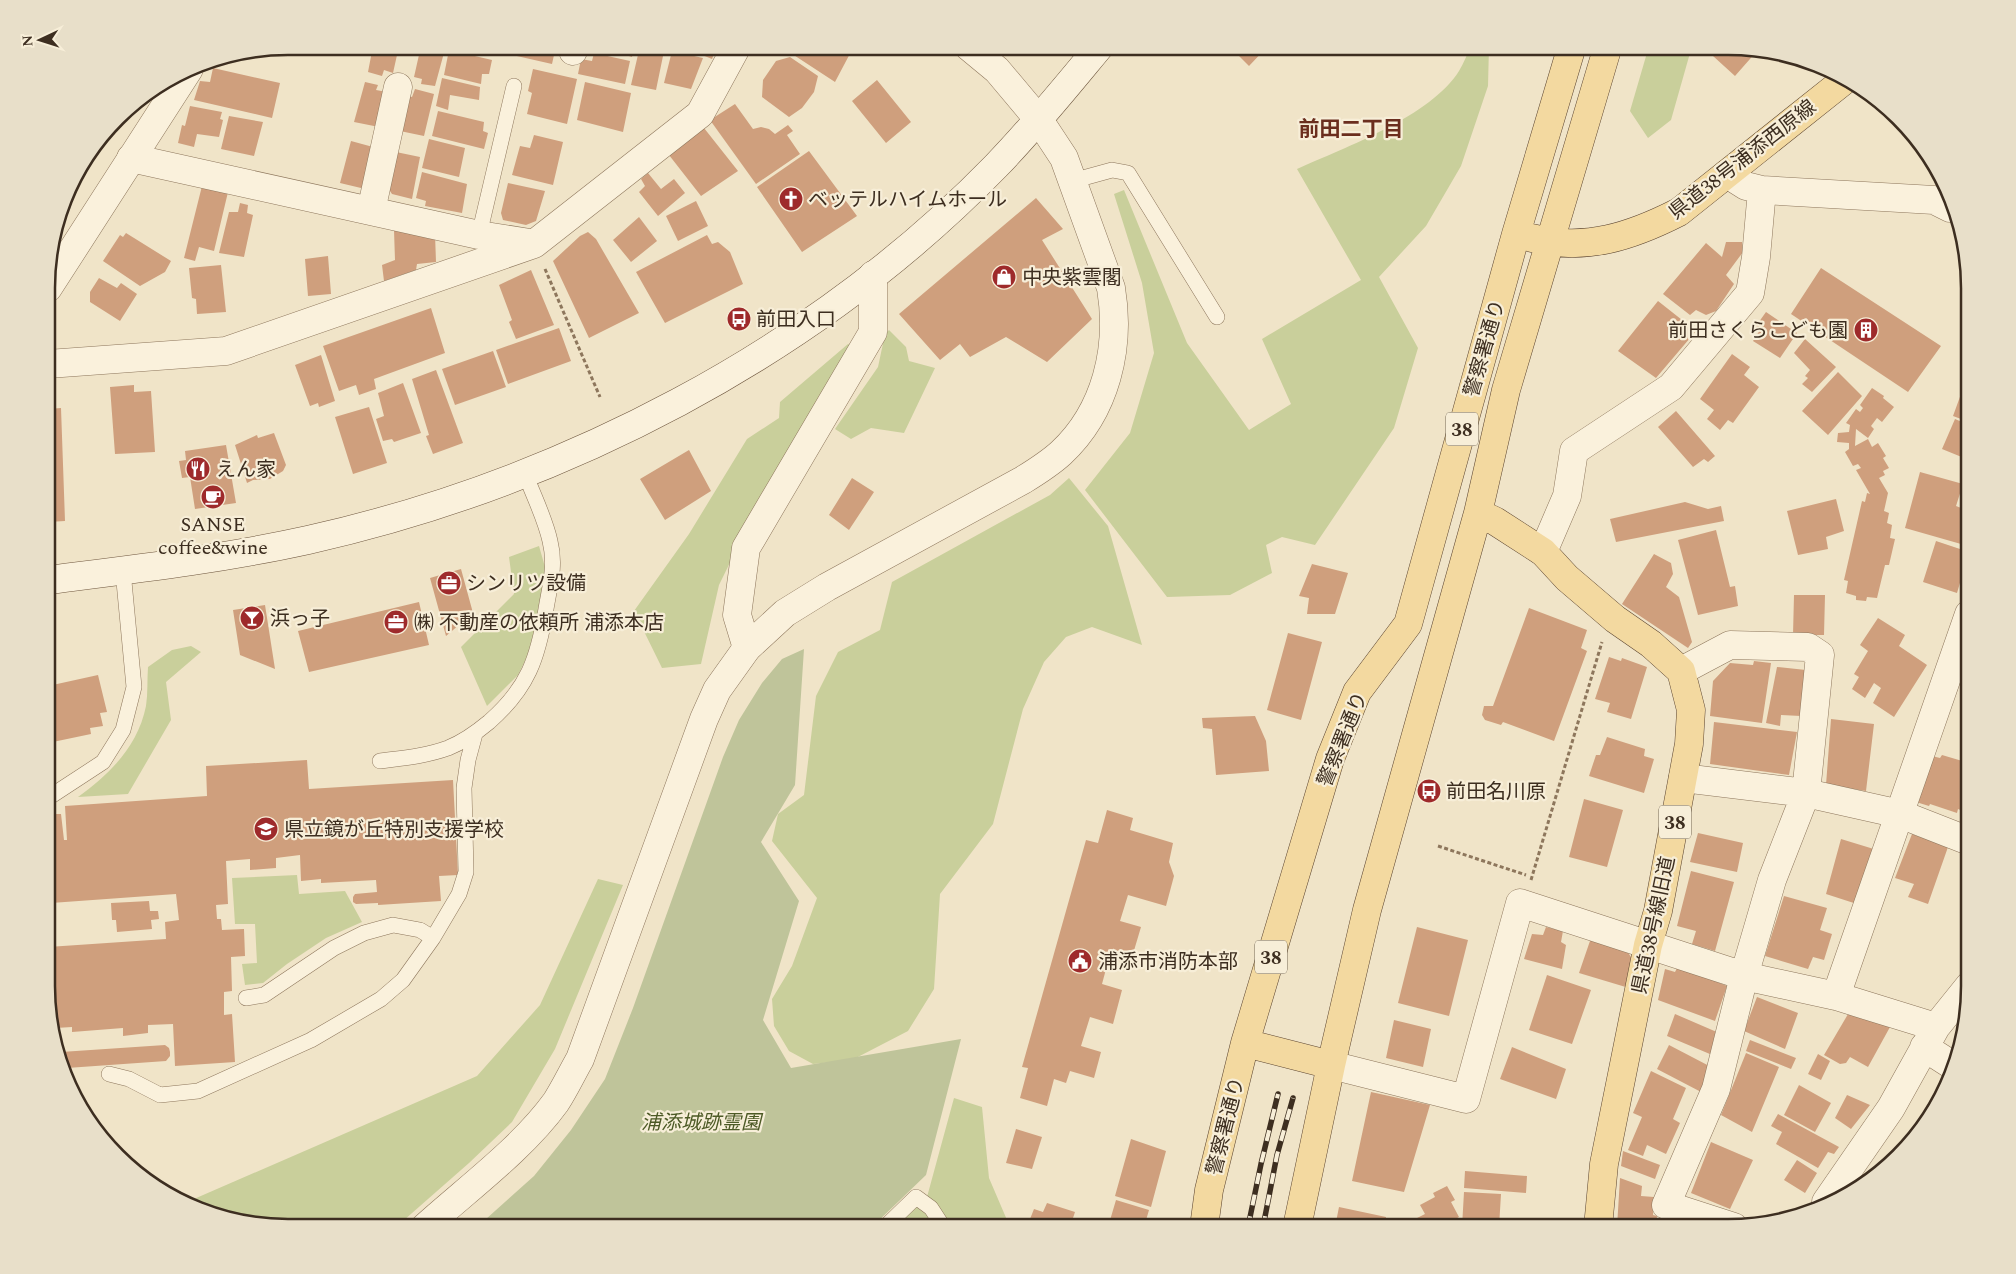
<svg xmlns="http://www.w3.org/2000/svg" width="2016" height="1274" viewBox="0 0 2016 1274" font-family="Spectral,'Noto Sans JP',serif">
<rect width="100%" height="100%" fill="#f0e4c8"/>
<!-- green -->
<path fill="#c9cf9b" d="M1471 46H1489L1488 86 1461 166 1426 226 1379 277 1418 348 1394 428 1315 545 1282 537 1266 545 1272 573 1230 595 1167 597 1085 490 1130 433 1154 353 1142 283 1114 194 1124 190 1187 343 1249 430 1291 404 1262 339 1361 280 1297 169C1346 147 1431 116 1459 71 1464 63 1467 54 1471 46Z
M1649 46H1692L1671 120 1648 138 1630 111Z
M889 330 906 347 909 361 935 368 904 433 871 428 851 439 835 429 878 367 885 334Z
M848 344 855 347 773 475 719 585 701 664 662 668 634 611 689 534 747 439 779 418 780 402Z
M1069 478 1108 526 1142 645 1092 627 1066 637 1044 662 1023 709 993 824 940 894 934 989 908 1031 852 1060 813 1064 789 1051 774 1026 772 999 792 966 817 898 772 841 778 814 804 795 816 696 838 652 880 630 892 582 1050 495Z
M539 546 545 567 540 608 531 649 518 675 487 706 461 647 514 594 509 557Z
M191 646 201 652 166 682 171 720 128 794 78 797C110 774 138 746 146 706 148 693 147 680 148 667L172 650Z
M297 875 299 894 345 891 362 922 326 938 287 964 263 983 245 985 242 964 257 963 255 924H235L232 878Z
M598 879 623 885 555 1049 512 1122 469 1163 395 1228H288L225 1219 187 1202 477 1076 540 1005Z
M954 1098 982 1107 989 1178 1010 1227 895 1228 927 1197Z"/>
<!-- cemetery -->
<path fill="#bfc49a" d="M804 649 795 785 761 842 799 901 763 1020 791 1068 961 1039 926 1175 871 1228H476L534 1176 571 1130 605 1079 633 1008 723 757 739 720 762 683 782 659Z"/>
<!-- building -->
<path fill="#cf9f7d" d="M373 46H399L393 73 384 70 382 76 368 72Z
M421 46H435L445 49 435 86 421 84 422 79 414 77Z
M505 46H556L552 64 504 53Z
M596 46H634L632 57Z
M640 46 657 47 656 54 663 56 656 90 631 85Z
M680 46H717L712 59Z
M780 46H854L835 82Z
M1229 46H1268L1249 66Z
M1702 46H1728L1757 51 1735 76Z
M449 50 492 60 489 74H482L481 84 444 75Z
M672 51 703 58 691 89 664 83Z
M594 53 630 61 625 84 578 74 581 59 592 61Z
M790 57 818 76 814 92 802 108 789 117 762 97 763 80 776 61Z
M213 68 280 83 272 118 194 100 200 81 210 82Z
M533 69 577 79 567 124 527 114 532 93 528 91Z
M442 78 480 87 479 100 450 95 448 110 436 106Z
M877 80 911 122 886 143 852 101Z
M365 82 378 85 376 90 387 92 379 127 354 122Z
M585 82 631 93 623 132 577 120Z
M415 89 434 94 424 136 400 131 408 96 412 97Z
M735 104 753 129 761 127 769 129 775 134 788 125 793 131 787 135 800 154 756 184 710 120Z
M190 106 222 112 220 119 223 120 219 137 197 134 194 147 178 143 182 125 185 126Z
M438 111 484 122 483 131 488 133 484 149 432 136Z
M229 116 263 122 254 156 221 149Z
M120 117 124 120 114 135 109 132Z
M704 128 738 171 701 196 669 155Z
M534 135 563 142 553 185 512 175 520 146 530 148Z
M429 139 465 148 459 177 422 168Z
M351 141 373 147 366 185 361 188 340 183Z
M809 151 857 216 802 252 757 187Z
M396 152 420 157 412 199 392 194 388 188Z
M422 172 467 184 462 213 425 206 426 201 416 198Z
M648 173 661 189 674 179 685 193 658 216 639 192 645 186 641 179Z
M508 183 545 191 536 221 526 225 503 220 501 213Z
M202 186 228 192 214 251 199 247 195 261 184 258Z
M1036 198 1063 229 1042 240 1092 319 1047 362 1006 337 970 357 960 344 940 360 899 314Z
M696 201 708 226 678 241 666 216Z
M240 203 248 205 247 213 253 215 244 257 219 253 229 212H238Z
M639 217 657 241 631 262 613 240Z
M394 230H413V235L435 234 436 262 417 264 416 270 384 281 382 265 395 260Z
M588 232 596 239 639 313 589 338 553 261 580 236Z
M126 233 171 261 165 272 140 286 103 261 120 235 123 237Z
M707 235 712 244 718 242 730 252 743 284 665 323 636 272Z
M1726 242H1742L1743 252 1726 275 1734 284 1716 311 1706 315 1696 310 1690 315 1663 294 1706 243 1722 257Z
M328 256 331 294 308 296 305 259Z
M221 265 226 312 197 314 196 299 192 298 189 268Z
M1821 268 1941 346 1908 392 1791 314Z
M531 270 554 325 516 339 509 322 512 320 499 285Z
M99 278 117 288 121 283 137 294 120 321 90 302V292Z
M1658 301 1696 331 1656 378 1618 351Z
M431 308 445 353 374 379 376 389 359 395 356 385 339 391 323 346Z
M1766 312 1797 333 1780 358 1753 341 1760 330 1756 326Z
M559 328 571 361 508 384 496 350Z
M1805 339 1836 367 1812 392 1802 384 1808 378 1805 376 1810 370 1794 353Z
M493 351 506 387 455 405 442 369Z
M1732 354 1750 367 1744 375 1759 387 1733 423 1728 420 1720 430 1707 419 1714 410 1700 399Z
M321 355 335 401 319 407 318 403 310 406 295 365Z
M436 370 463 443 433 454 426 436 429 435 412 379Z
M1838 372 1862 396 1828 435 1802 411Z
M403 383 421 433 394 442 392 439 383 441 376 419 384 416 378 393Z
M134 385V392L151 391 155 452 115 454 110 387Z
M1969 387V422L1953 416 1961 394 1965 396Z
M1872 388 1884 396 1883 398 1894 407 1882 422 1877 418 1871 426 1874 429 1868 438 1856 429 1855 446 1868 439 1872 447 1878 443 1886 456 1883 458 1889 468 1883 471 1885 475 1879 478 1888 493 1884 511 1889 513 1887 523 1892 525 1890 538 1895 539 1889 565H1885L1877 598 1867 597 1866 601 1856 600V596L1846 593 1848 581 1844 580 1862 501 1865 502 1867 493 1870 494 1856 470 1861 468 1858 464 1853 466 1845 452 1849 449V443L1837 442 1838 433 1849 432 1850 425 1846 423 1856 409 1860 412 1863 408 1860 405Z
M369 407 387 463 353 474 335 417Z
M61 408 65 521 48 522V409Z
M1676 411 1715 456 1708 462 1704 459 1693 467 1658 427Z
M1955 419 1969 425V460L1942 449Z
M274 433 286 465 283 471 270 479 253 480 247 483 235 445 257 435 258 438Z
M226 445 236 503 195 509 190 477 182 478 179 461 186 460 185 451Z
M689 450 711 491 665 520 640 479Z
M1920 472 1963 484 1956 506 1969 511 1968 546 1905 528Z
M852 478 874 492 849 530 829 515Z
M1836 499 1844 531 1826 537 1828 549 1798 555 1787 511Z
M1685 502 1708 509 1721 506 1724 521 1616 542 1610 519Z
M1716 530 1730 587 1735 586 1738 606 1698 615 1678 540Z
M1936 541 1969 552 1957 593 1923 582Z
M1654 554 1671 563 1673 574 1666 587 1679 597 1692 642 1688 648 1622 604Z
M1312 564 1348 573 1335 614H1307L1309 598 1299 596Z
M461 569 473 613 446 636 430 578Z
M1794 595H1825L1824 635H1793Z
M419 602 429 645 309 672 298 631Z
M265 605 275 669 240 655 233 610Z
M1529 608 1587 630 1581 648 1587 651 1554 741 1503 722 1501 725 1485 720 1482 715 1484 706H1493Z
M1878 618 1905 635 1899 646 1927 665 1894 717 1873 703 1881 688 1874 683 1865 698 1852 689 1859 677 1854 674 1868 651 1860 645Z
M1288 633 1322 642 1301 720 1267 710Z
M1609 657 1621 661 1622 658 1647 667 1631 719 1607 712 1610 703 1595 699Z
M1754 661 1771 663 1762 723 1710 716 1713 681 1730 663 1753 665Z
M1777 667 1806 670 1801 716 1781 715 1780 726 1766 723Z
M98 675 107 712 100 713 103 726 90 728 91 734 48 743V686Z
M1255 716 1266 741 1269 771 1216 775 1212 729 1203 728 1202 718Z
M1831 719 1874 724 1866 791 1826 785Z
M1714 722 1797 732 1789 775 1710 764Z
M1607 737 1645 749 1644 756 1654 759 1644 793 1589 776 1596 755H1600Z
M1942 755 1969 763V798L1965 812 1958 809 1957 813 1930 804 1929 806 1916 802 1932 756 1940 758Z
M307 760 309 789 453 780 458 875 439 876 441 901 378 905V903L356 904 353 902V897L355 894 377 892 376 880 321 883V879L301 881 300 855 276 858V868L250 870V859L226 861 228 904 216 905 217 919H221L222 930 244 929 245 956 231 957 232 991 224 992V1015L232 1014 235 1062 175 1066 173 1024 148 1025V1033L123 1036V1028L72 1032V1027L56 1028V1038L48 1017V947L166 939 165 922 179 920 176 894 51 903 48 871V840H51L50 816 53 814H61L64 840H67L65 806 207 796 206 766Z
M1584 799 1623 810 1607 867 1569 857Z
M1107 810 1133 818 1130 830 1173 843 1169 862 1174 876 1166 906 1128 895 1120 921 1141 927 1130 964 1109 958 1102 984 1122 990 1113 1024 1090 1017 1081 1046 1101 1052 1094 1078 1070 1071 1066 1083 1054 1079 1047 1106 1020 1098 1028 1068 1022 1067 1086 840 1098 843Z
M1698 833 1743 843 1737 872 1690 862Z
M1912 834 1948 847 1928 904 1908 897 1914 884 1895 878Z
M1841 839 1877 850 1860 905 1826 894Z
M1691 871 1734 882 1715 951 1692 944 1696 931 1677 926Z
M1784 896 1827 908 1820 930 1832 934 1824 960 1813 957 1808 969 1765 956Z
M149 901 150 911H158L159 919 151 920 152 929 117 932 116 920H112L111 903Z
M1417 927 1468 940 1449 1016 1398 1003Z
M1546 927 1563 931 1561 942 1566 945 1562 969 1524 959 1532 934 1543 935Z
M1591 938 1625 948 1633 960 1629 988 1579 973Z
M1678 966 1727 986 1715 1021 1658 1000 1665 969 1675 972Z
M1547 975 1591 990 1572 1044 1529 1030Z
M1757 997 1798 1013 1785 1049 1744 1031Z
M1851 1009 1890 1027 1868 1067 1850 1057 1846 1063 1840 1064 1824 1055Z
M1675 1014 1726 1036 1717 1057 1667 1036Z
M1394 1020 1431 1029 1423 1067 1386 1058Z
M1963 1032 1959 1053 1952 1049Z
M1750 1040 1796 1058 1791 1069 1746 1051Z
M165 1045 169 1048 170 1052V1056L166 1061 67 1068 61 1052Z
M1669 1045 1715 1069 1703 1093 1657 1069Z
M1512 1047 1566 1069 1556 1099 1500 1079Z
M1746 1053 1779 1067 1752 1132 1721 1115Z
M1818 1054 1830 1061 1821 1080 1808 1074Z
M1651 1071 1686 1088 1673 1119 1680 1123 1666 1154 1647 1145 1643 1156 1628 1150 1642 1117 1633 1113Z
M1799 1085 1831 1103 1815 1132 1784 1115Z
M1939 1086 1945 1088 1929 1120 1922 1128 1921 1127Z
M1371 1092 1430 1105 1404 1192 1352 1181Z
M1847 1095 1870 1105 1851 1129 1835 1118Z
M1778 1114 1839 1147 1834 1154 1828 1152 1818 1168 1776 1144 1782 1132 1771 1126Z
M1016 1129 1042 1137 1032 1169 1006 1163Z
M1131 1139 1166 1151 1151 1207 1115 1196Z
M1711 1142 1753 1160 1730 1209 1691 1193Z
M1623 1151 1660 1165 1655 1179 1621 1166Z
M1797 1160 1817 1173 1805 1193 1784 1180Z
M1465 1171 1527 1176 1526 1193 1464 1188Z
M1620 1178 1642 1186 1641 1196 1654 1197 1653 1215 1657 1216 1656 1227H1617Z
M1447 1186 1455 1200 1451 1202 1459 1217 1450 1222 1453 1227H1419L1415 1219 1425 1214 1420 1205 1435 1197 1433 1193Z
M1464 1192 1501 1194 1499 1227H1462Z
M1116 1200 1149 1210 1144 1227H1108Z
M1047 1203 1075 1212 1070 1227H1037L1038 1222 1030 1219 1034 1209 1043 1212Z
M1339 1207 1386 1217 1385 1227H1335Z"/>
<g fill="none" stroke-linecap="round" stroke-linejoin="round">
<defs>
<path id="service" d="M1072 181 1112 170 1128 173 1217 317
M479 235 514 86
M380 761C403 758 426 756 448 748 463 742 477 732 489 722 528 688 538 658 546 609 550 585 556 565 550 541 545 518 533 495 525 473
M48 798 103 762 123 730 134 687 123 571
M246 998 264 995 334 948 364 933 393 925 420 930 433 938
M109 1074 129 1079 160 1095 198 1091 311 1040 381 999 403 980 433 938 459 894 466 872 464 788 468 760 475 734
M884 1228 916 1197 931 1208 944 1228"/>
<path id="minor" d="M573 51 574 46
M131 158 479 235 530 243
M1727 174 1746 186 1762 190 1934 200 1950 208
M371 211 398 87
M48 364 226 351 534 244 700 114 737 46
M1543 552 1567 496 1574 451 1671 387 1750 293 1756 257 1762 190
M747 648 737 615 746 548 873 332V275
M1681 671 1730 645 1808 647 1820 655 1806 793 1772 880 1744 976 1716 1089 1666 1205 1734 1227
M1683 778 1806 793 1900 814 1969 841
M1836 996 1969 614
M1924 1047 1955 1067
M1331 1065 1466 1099 1520 903 1744 976 1836 996 1936 1027
M1826 1202 1891 1108 1936 1027 1969 986"/>
<path id="tertiary" d="M48 288 189 69
M424 1228C467 1189 522 1149 556 1102 565 1088 572 1073 580 1059L704 719 717 690 747 648 785 613 827 587 1023 480C1036 472 1049 464 1061 453 1106 411 1121 348 1111 288L1064 158 1039 120 997 70 968 46"/>
<path id="secondary" d="M48 580C135 569 222 559 308 540 562 483 813 354 996 166 1033 128 1066 87 1100 46"/>
<path id="primary" d="M1532 238C1585 252 1632 236 1679 212L1846 79
M1478 513 1495 521 1543 552 1567 578 1615 619 1651 644 1681 671 1691 710 1689 744 1658 911 1648 945 1604 1164 1598 1227
M1245 1043 1331 1065
M1204 1227 1209 1190 1245 1043 1330 759 1357 692 1408 624 1516 234 1572 46
M1297 1227 1331 1065 1367 910 1478 513 1506 390 1608 46"/>
</defs>
<!-- service casing -->
<use href="#service" stroke="#8d765c" stroke-width="16"/>
<!-- minor casing -->
<use href="#minor" stroke="#8d765c" stroke-width="29"/>
<!-- tertiary casing -->
<use href="#tertiary" stroke="#8d765c" stroke-width="29"/>
<!-- secondary casing -->
<use href="#secondary" stroke="#6f573f" stroke-width="29"/>
<!-- primary casing -->
<use href="#primary" stroke="#5b4430" stroke-width="29"/>
<!-- path -->
<path stroke="#8d765c" stroke-width="3" stroke-dasharray="4 2.5" stroke-linecap="butt" d="M545 269 600 397
M1438 846 1526 875
M1531 880 1602 642"/>
<!-- service -->
<use href="#service" stroke="#faf1dc" stroke-width="15"/>
<!-- minor -->
<use href="#minor" stroke="#faf1dc" stroke-width="28"/>
<!-- tertiary -->
<use href="#tertiary" stroke="#faf1dc" stroke-width="28"/>
<!-- secondary -->
<use href="#secondary" stroke="#faf1dc" stroke-width="28"/>
<!-- primary -->
<use href="#primary" stroke="#f3d9a0" stroke-width="28"/>
<defs>
<path id="rail" d="M1248 1227 1261 1164 1278 1094
M1263 1227 1277 1155 1293 1098"/>
</defs>
<!-- rail casing -->
<use href="#rail" stroke="#3d2e20" stroke-width="5.5"/>
<!-- rail -->
<use href="#rail" stroke="#f7eed8" stroke-width="4" stroke-dasharray="11" stroke-linecap="butt"/>
</g>
<!-- icons -->
<defs>
<symbol id="church-disc" viewBox="-11 -11 22 22"><circle r="9.5" fill="#9e2a2b" stroke="#f7eed8"/><path d="M-1.2-6h2.4v3.5h3.3v2.4h-3.3V6h-2.4V-.1h-3.3v-2.4h3.3Z" fill="#fff"/></symbol>
<symbol id="shop-disc" viewBox="-11 -11 22 22"><circle r="9.5" fill="#9e2a2b" stroke="#f7eed8"/><path d="M-5-2.5h2.3a2.7 3.5 0 0 1 5.4 0H5L5.5 6h-11ZM-1.5-2.5h3a1.5 2.3 0 0 0-3 0Z" fill="#fff"/></symbol>
<symbol id="bus-disc" viewBox="-11 -11 22 22"><circle r="9.5" fill="#9e2a2b" stroke="#f7eed8"/><path d="M-5-6H5V4H4V6H2V4H-2V6H-4V4H-5ZM-3.5-4V0h7V-4ZM-3.5 1.2v1.5H-2V1.2ZM2 1.2v1.5H3.5V1.2Z" fill="#fff"/></symbol>
<symbol id="building-disc" viewBox="-11 -11 22 22"><circle r="9.5" fill="#9e2a2b" stroke="#f7eed8"/><path d="M-4-6H4V6H1V3H-1V6H-4ZM-2.5-4.3h1.7v1.8h-1.7ZM.8-4.3h1.7v1.8H.8ZM-2.5-1h1.7V.8h-1.7ZM.8-1h1.7V.8H.8Z" fill="#fff"/></symbol>
<symbol id="restaurant-disc" viewBox="-11 -11 22 22"><circle r="9.5" fill="#9e2a2b" stroke="#f7eed8"/><path d="M-5-6h1v4h1v-4h1v4h1v-4h1v5L-1.5 .5V6h-2V.5L-5-1ZM5-6V6H3V1.5H1.5Q1.5-4 5-6Z" fill="#fff"/></symbol>
<symbol id="cafe-disc" viewBox="-11 -11 22 22"><circle r="9.5" fill="#9e2a2b" stroke="#f7eed8"/><path d="M-5.5-4.5H6V0H3Q3 3.5 0 3.5H-2.5Q-5.5 3.5-5.5 0ZM3-3.2v2h1.7v-2ZM-6 4.5H4V6H-6Z" fill="#fff"/></symbol>
<symbol id="office-disc" viewBox="-11 -11 22 22"><circle r="9.5" fill="#9e2a2b" stroke="#f7eed8"/><path d="M-6-3h4V-5.5h4V-3h4V5H-6ZM-1-4.5V-3h2v-1.5ZM-6 0V1H6V0Z" fill="#fff"/></symbol>
<symbol id="bar-disc" viewBox="-11 -11 22 22"><circle r="9.5" fill="#9e2a2b" stroke="#f7eed8"/><path d="M-6-5H6L.8 .8V4.5H3.5V6h-7V4.5H-.8V.8Z" fill="#fff"/></symbol>
<symbol id="school-disc" viewBox="-11 -11 22 22"><circle r="9.5" fill="#9e2a2b" stroke="#f7eed8"/><path d="M0-5L7-2L0 1L-7-2ZM-4 1L0 2.5L4 1V4Q0 6-4 4Z" fill="#fff"/></symbol>
<symbol id="civic-disc" viewBox="-11 -11 22 22"><circle r="9.5" fill="#9e2a2b" stroke="#f7eed8"/><path d="M-.6-6.5H3V-4.5H.6V-3L4-1V1h2V6H-6V1h2V-1L-.6-3ZM-1.2 2.5V6h2.4V2.5Z" fill="#fff"/></symbol>
</defs>
<g fill-rule="evenodd">
<use href="#church-disc" x="777" y="185" width="28" height="28"/>
<use href="#shop-disc" x="990" y="263" width="28" height="28"/>
<use href="#bus-disc" x="725" y="305" width="28" height="28"/>
<use href="#building-disc" x="1852" y="316" width="28" height="28"/>
<use href="#restaurant-disc" x="184" y="455" width="28" height="28"/>
<use href="#cafe-disc" x="199" y="483" width="28" height="28"/>
<use href="#office-disc" x="435" y="569" width="28" height="28"/>
<use href="#bar-disc" x="238" y="604" width="28" height="28"/>
<use href="#office-disc" x="382" y="608" width="28" height="28"/>
<use href="#bus-disc" x="1415" y="777" width="28" height="28"/>
<use href="#school-disc" x="252" y="815" width="28" height="28"/>
<use href="#civic-disc" x="1066" y="947" width="28" height="28"/>
</g>
<g text-anchor="middle" stroke-width="4.5" stroke-linejoin="round" paint-order="stroke">
<!-- shield labels -->
<g fill="#f7eed8" stroke="#756857" stroke-width="1">
<rect x="1446" y="412.5" width="32" height="33" rx="4"/>
<rect x="1659" y="805.5" width="32" height="33" rx="4"/>
<rect x="1255" y="940.5" width="32" height="33" rx="4"/>
</g>
<g font-size="19" font-weight="bold" fill="#3d2e20">
<text x="1462" y="436">38</text>
<text x="1675" y="829">38</text>
<text x="1271" y="964">38</text>
</g>
<!-- street labels -->
<g font-size="20" fill="#3d2e20" stroke="#f7eed8">
<text transform="translate(1742 159) rotate(-38)" y="7">県道38号浦添西原線</text>
<text transform="translate(1484 348) rotate(-74)" y="7">警察署通り</text>
<text transform="translate(1342 739) rotate(-68)" y="7">警察署通り</text>
<text transform="translate(1653 925) rotate(-78)" y="7">県道38号線旧道</text>
<text transform="translate(1225 1126) rotate(-76)" y="7">警察署通り</text>
</g>
<!-- poi labels -->
<g font-size="20" fill="#3d2e20" stroke="#f7eed8" text-anchor="start">
<text x="808" y="206">ベッテルハイムホール</text>
<text x="1022" y="284">中央紫雲閣</text>
<text x="756" y="326">前田入口</text>
<text x="1848" y="337" text-anchor="end">前田さくらこども園</text>
<text x="216" y="476">えん家</text>
<text x="213" y="531" text-anchor="middle">SANSE<tspan x="213" dy="23">coffee&amp;wine</tspan></text>
<text x="466" y="590">シンリツ設備</text>
<text x="270" y="625">浜っ子</text>
<text x="414" y="629">㈱ 不動産の依頼所 浦添本店</text>
<text x="1446" y="798">前田名川原</text>
<text x="284" y="836">県立鏡が丘特別支援学校</text>
<text x="1098" y="968">浦添市消防本部</text>
</g>
<!-- park labels -->
<g font-size="20" font-style="italic" fill="#4d5a26" stroke="#f7eed8">
<text x="701" y="1129">浦添城跡霊園</text>
</g>
<!-- neighbourhood labels -->
<g font-size="21" font-weight="bold" fill="#6b2e1e" stroke="#f7eed8">
<text x="1351" y="136">前田二丁目</text>
</g>
</g>
<!-- crop -->
<path d="M0 0H2016V1274H0ZM288 55H1728A233 233 0 0 1 1961 288V986A233 233 0 0 1 1728 1219H288A233 233 0 0 1 55 986V288A233 233 0 0 1 288 55Z" fill="#e8dfc9" fill-rule="evenodd"/>
<path fill="none" stroke="#3d2e20" stroke-width="2.5" d="M288 55H1728A233 233 0 0 1 1961 288V986A233 233 0 0 1 1728 1219H288A233 233 0 0 1 55 986V288A233 233 0 0 1 288 55Z"/>
<!-- north arrow -->
<g transform="translate(40 40) rotate(266)" stroke="#f7eed8" stroke-width="4" paint-order="stroke">
<path d="M0-4L9 19L0 12L-9 19Z" fill="#3d2e20"/>
<text y="-8" font-size="14" font-weight="bold" text-anchor="middle" fill="#3d2e20">N</text>
</g>
</svg>
